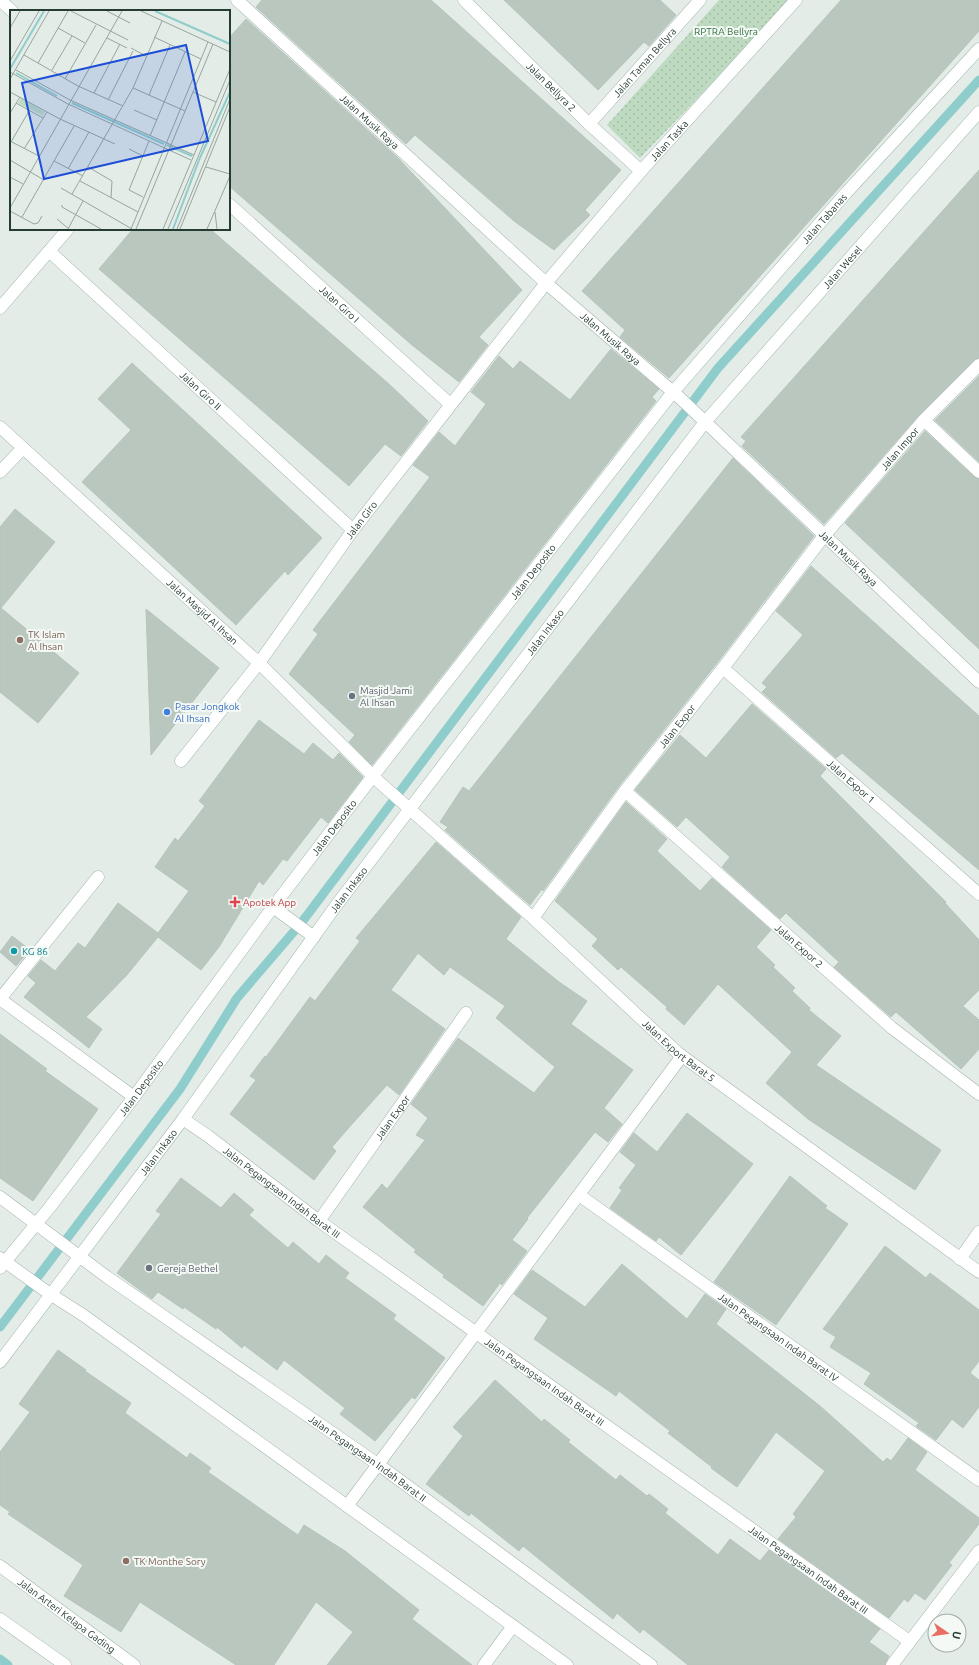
<svg xmlns="http://www.w3.org/2000/svg" width="979" height="1665" viewBox="0 0 979 1665" font-family="Ubuntu,sans-serif">
<defs>
<pattern id="park-dots" width="8" height="8" patternUnits="userSpaceOnUse"><rect width="8" height="8" fill="#bedbc1"/><path d="M2 2h.1M6 6h.1" fill="none" stroke="#a3bda6" stroke-width="1.8" stroke-linecap="round"/></pattern>
</defs>
<rect width="100%" height="100%" fill="#e3ece7"/>
<!-- park -->
<path fill="url(#park-dots)" d="M719 0H792L640 158 607 125Z"/>
<g fill="none" stroke-linecap="round" stroke-linejoin="round">
<!-- stream -->
<path stroke="#8fcdcc" stroke-width="9" d="M0 1327 180 1089 237 998 302 922 718 368 979 80
M0 1659 8 1665"/>
</g>
<!-- building -->
<path fill="#b9c7bf" stroke="#b6c5bc" d="M262 0H431L621 170 585 210 590 215 554 250 514 221 415 135 406 144 256 7Z
M504 0H660L676 15 649 46 644 42 598 90Z
M841 0H979V31L669 378 620 337 625 330 582 291Z
M246 19 398 158 522 290 479 337 488 345 459 382 412 345 229 186V38Z
M979 170V358L974 360 919 415 824 524 742 446 746 441 741 437Z
M133 229H210L389 384 428 421 401 456 385 444 349 486 99 269Z
M611 349 659 389 652 397 656 401 372 765 349 742 355 735 289 674 318 634 313 630 430 477 413 465 439 432 455 446 486 404 471 392 499 356 513 369 520 361 570 400Z
M132 363 322 538 288 575 285 571 236 625 82 482 131 430 98 399Z
M979 376V462L935 420Z
M925 431 974 477 979 479V649L845 523Z
M733 458 814 536 717 663 619 786 543 891 542 889 530 905 445 830 448 827 440 822 463 787 469 791Z
M15 509 55 542 1 608 79 673 38 723 0 692V527Z
M811 566 979 716V870L842 753 836 758 762 692 767 687 762 683 803 635 776 611Z
M146 609 219 668 151 755Z
M752 704 826 769 820 776 946 902 945 903 979 940V990L963 1006 979 1020V1049L961 1069 896 1012 891 1017 834 967 839 962 786 913 780 919 722 867 730 857 686 817 677 827 635 790 680 735 706 758Z
M259 720 304 754 313 743 333 760 339 753 363 777 328 823 321 817 287 861 283 859 263 885 259 881 219 947 201 970 158 937 126 976 86 1017 102 1029 89 1048 24 997 36 983 28 976 41 960 55 971 78 943 85 948 118 903 158 933 189 891 155 867 175 838 178 841 205 806 199 801Z
M626 802 667 839 657 851 700 891 712 878 771 930 756 947 775 965 773 967 795 988 792 991 810 1008 809 1010 841 1036 816 1065 941 1150 915 1190 808 1119 766 1083 792 1052 718 984 684 1025 666 1009 667 1007 621 967 618 970 592 946 598 939 555 901Z
M436 842 521 917 506 939 559 982 587 1001 571 1024 633 1070 604 1108 622 1124 608 1142 595 1132 527 1218 528 1219 512 1240 527 1251 502 1285 500 1283 483 1306 443 1277 444 1275 414 1252 416 1250 363 1207 382 1184 387 1189 425 1140 416 1135 428 1118 411 1104 458 1038 534 1093 555 1067 496 1018 505 1006 450 967 444 975 418 953 391 990 445 1029 399 1095 387 1085 353 1123 332 1147 336 1151 314 1180 230 1114 256 1080 250 1076 265 1056 266 1057 310 997 315 1001 360 941 356 938Z
M12 936 30 950 16 966 0 952Z
M0 1034 47 1069 45 1071 98 1109 33 1201 0 1178Z
M687 1113 753 1164 681 1255 659 1237 656 1241 610 1208 622 1190 619 1188 636 1165 620 1152 634 1133 657 1152Z
M790 1176 827 1206 825 1208 848 1224 776 1325 714 1282Z
M181 1178 221 1208 234 1193 254 1210 249 1215 288 1248 293 1242 319 1264 326 1255 349 1273 345 1278 396 1315 393 1319 445 1358 415 1399 412 1397 375 1441 340 1414 345 1408 284 1360 277 1370 244 1345 242 1348 217 1327 216 1329 184 1307 183 1309 158 1292 152 1299 117 1273 161 1214 156 1211Z
M885 1246 926 1278 930 1273 979 1310V1361L970 1373 979 1380V1407L963 1428 952 1419 936 1440 916 1426 919 1423 864 1384 871 1373 830 1347 836 1337 823 1329Z
M622 1264 687 1319 705 1294 726 1309 716 1324 820 1406 883 1462 887 1458 891 1461 908 1438 927 1452 915 1470 979 1518V1524L949 1563 952 1565 925 1600 915 1593 908 1602 904 1599 889 1618 778 1539 796 1517 793 1514 825 1471 776 1432 737 1487 711 1468 712 1467 668 1433 670 1431 619 1391 616 1396 534 1339 548 1318 514 1294 532 1270 585 1307Z
M58 1350 86 1370 85 1371 131 1403 125 1413 187 1458 190 1453 211 1468 208 1472 298 1535 304 1525 345 1551 419 1610 412 1619 472 1665H327L353 1632 316 1602 274 1665H236L140 1602 121 1632 64 1596 83 1565 8 1514 10 1512 0 1505V1452L30 1412 19 1404Z
M495 1380 542 1422 544 1419 570 1440 568 1442 616 1480 620 1475 647 1496 649 1494 668 1509 665 1513 718 1555 730 1539 760 1561 769 1550 880 1629 869 1642 889 1656 885 1665H688L643 1629 640 1633 617 1613 613 1619 523 1546 519 1551 471 1513 469 1516 426 1484 463 1436 453 1427Z"/>
<g fill="none" stroke-linecap="round" stroke-linejoin="round">
<defs>
<g id="street">
<path d="M0 0 12 11"/>
<path id="s1" d="M237 0 546 283 680 398 979 682"/>
<path id="s2" d="M464 0 589 124 641 171"/>
<path id="s3" d="M589 124 700 0"/>
<path id="s4" d="M229 204 450 404"/>
<path id="s5" d="M49 251 353 530"/>
<path d="M0 308 68 229"/>
<path d="M924 420 979 472"/>
<path id="s6" d="M0 427 259 663 378 781 533 918 678 1053 979 1272"/>
<path d="M0 472 23 448"/>
<path id="s7" d="M723 668 979 894"/>
<path id="s8" d="M181 761 259 663 353 530 546 283 641 171 796 0"/>
<path id="s9" d="M625 791 892 1028 979 1094"/>
<path id="s10" d="M533 918 625 791 723 668 824 536 924 420 979 365"/>
<path d="M0 999 134 1097"/>
<path d="M0 999 98 877"/>
<path id="s11" d="M183 1119 208 1136 319 1221 909 1641"/>
<path id="s12" d="M579 1195 979 1480"/>
<path id="s13" d="M0 1197 107 1277 379 1465 651 1665"/>
<path id="s14" d="M319 1221 466 1013"/>
<path d="M0 1258 50 1294 83 1315 567 1665"/>
<path d="M960 1259 979 1232"/>
<path d="M347 1506 682 1056"/>
<path d="M484 1665 513 1626"/>
<path d="M892 1665 979 1551"/>
</g>
<g id="secondary">
<path d="M273 907 314 937"/>
<path id="s15" d="M0 1268 50 1207 134 1097 273 907 373 776 673 392 846 193 979 49"/>
<path id="s16" d="M0 1362 183 1119 335 907 705 422 979 112"/>
<path id="s17" d="M0 1566 134 1665"/>
<path d="M0 1619 65 1665"/>
</g>
</defs>
<!-- street casing -->
<use href="#street" stroke="#a6b4ad" stroke-width="13"/>
<!-- secondary casing -->
<use href="#secondary" stroke="#a2b7ac" stroke-width="13"/>
<!-- street -->
<use href="#street" stroke="#fff" stroke-width="12"/>
<!-- secondary -->
<use href="#secondary" stroke="#fff" stroke-width="12"/>
</g>
<!-- markers -->
<g fill="#8d6e63" stroke="#f4f9f5" stroke-width="1.5">
<circle cx="20" cy="640" r="4"/>
<circle cx="126" cy="1561" r="4"/>
</g>
<g fill="#6b7280" stroke="#f4f9f5" stroke-width="1.5">
<circle cx="352" cy="696" r="4"/>
<circle cx="149" cy="1268" r="4"/>
</g>
<circle fill="#3f7fe0" stroke="#f4f9f5" stroke-width="1.5" cx="167" cy="712" r="4"/>
<path fill="#e0444e" stroke="#f4f9f5" stroke-width="1.5" d="M233 896h4v4h4v4h-4v4h-4v-4h-4v-4h4z"/>
<circle fill="#0f9aa8" stroke="#f4f9f5" stroke-width="1.5" cx="14" cy="951" r="4"/>
<g text-anchor="middle" stroke-width="4" stroke-linejoin="round" paint-order="stroke">
<!-- park labels -->
<g font-size="10" fill="#31703e" stroke="#f4f9f5">
<text x="726" y="35">RPTRA Bellyra</text>
</g>
<!-- street labels -->
<g font-size="10" fill="#243c31" stroke="#f4f9f5">
<text dy="4" stroke="none"><textPath href="#s3" startOffset="83">Jalan Taman Bellyra</textPath></text>
<text dy="4" stroke="none"><textPath href="#s2" startOffset="123">Jalan Bellyra 2</textPath></text>
<text dy="4" stroke="none"><textPath href="#s1" startOffset="180">Jalan Musik Raya</textPath></text>
<text dy="4" stroke="none"><textPath href="#s8" startOffset="790">Jalan Taska</textPath></text>
<text dy="4" stroke="none"><textPath href="#s15" startOffset="1335">Jalan Tabanas</textPath></text>
<text dy="4" stroke="none"><textPath href="#s16" startOffset="1382">Jalan Wesel</textPath></text>
<text dy="4" stroke="none"><textPath href="#s4" startOffset="149">Jalan Giro I</textPath></text>
<text dy="4" stroke="none"><textPath href="#s1" startOffset="504">Jalan Musik Raya</textPath></text>
<text dy="4" stroke="none"><textPath href="#s5" startOffset="206">Jalan Giro II</textPath></text>
<text dy="4" stroke="none"><textPath href="#s10" startOffset="596">Jalan Impor</textPath></text>
<text dy="4" stroke="none"><textPath href="#s8" startOffset="301">Jalan Giro</textPath></text>
<text dy="4" stroke="none"><textPath href="#s1" startOffset="828">Jalan Musik Raya</textPath></text>
<text dy="4" stroke="none"><textPath href="#s15" startOffset="877">Jalan Deposito</textPath></text>
<text dy="4" stroke="none"><textPath href="#s6" startOffset="274">Jalan Masjid Al Ihsan</textPath></text>
<text dy="4" stroke="none"><textPath href="#s16" startOffset="911">Jalan Inkaso</textPath></text>
<text dy="4" stroke="none"><textPath href="#s10" startOffset="240">Jalan Expor</textPath></text>
<text dy="4" stroke="none"><textPath href="#s7" startOffset="171">Jalan Expor 1</textPath></text>
<text dy="4" stroke="none"><textPath href="#s15" startOffset="553">Jalan Deposito</textPath></text>
<text dy="4" stroke="none"><textPath href="#s16" startOffset="587">Jalan Inkaso</textPath></text>
<text dy="4" stroke="none"><textPath href="#s9" startOffset="233">Jalan Expor 2</textPath></text>
<text dy="4" stroke="none"><textPath href="#s6" startOffset="922">Jalan Export Barat 5</textPath></text>
<text dy="4" stroke="none"><textPath href="#s15" startOffset="229">Jalan Deposito</textPath></text>
<text dy="4" stroke="none"><textPath href="#s14" startOffset="127">Jalan Expor</textPath></text>
<text dy="4" stroke="none"><textPath href="#s16" startOffset="263">Jalan Inkaso</textPath></text>
<text dy="4" stroke="none"><textPath href="#s11" startOffset="123">Jalan Pegangsaan Indah Barat III</textPath></text>
<text dy="4" stroke="none"><textPath href="#s12" startOffset="245">Jalan Pegangsaan Indah Barat IV</textPath></text>
<text dy="4" stroke="none"><textPath href="#s11" startOffset="447">Jalan Pegangsaan Indah Barat III</textPath></text>
<text dy="4" stroke="none"><textPath href="#s13" startOffset="451">Jalan Pegangsaan Indah Barat II</textPath></text>
<text dy="4" stroke="none"><textPath href="#s11" startOffset="771">Jalan Pegangsaan Indah Barat III</textPath></text>
<text dy="4" stroke="none"><textPath href="#s17" startOffset="83">Jalan Arteri Kelapa Gading</textPath></text>
</g>
<!-- education labels -->
<g font-size="10" fill="#785e54" stroke="#f4f9f5" text-anchor="start">
<text x="28" y="638">TK Islam<tspan x="28" dy="12">Al Ihsan</tspan></text>
<text x="134" y="1565">TK Monthe Sory</text>
</g>
<!-- worship labels -->
<g font-size="10" fill="#5b616d" stroke="#f4f9f5" text-anchor="start">
<text x="360" y="694">Masjid Jami<tspan x="360" dy="12">Al Ihsan</tspan></text>
<text x="157" y="1272">Gereja Bethel</text>
</g>
<!-- shop labels -->
<g font-size="10" fill="#366cbe" stroke="#f4f9f5" text-anchor="start">
<text x="175" y="710">Pasar Jongkok<tspan x="175" dy="12">Al Ihsan</tspan></text>
</g>
<!-- health labels -->
<g font-size="10" fill="#be3a42" stroke="#f4f9f5" text-anchor="start">
<text x="243" y="906">Apotek App</text>
</g>
<!-- culture labels -->
<g font-size="10" fill="#0d838f" stroke="#f4f9f5" text-anchor="start">
<text x="22" y="955">KG 86</text>
</g>
</g>
<!-- overview -->
<g transform="translate(10 10)">
<rect width="220" height="220" fill="#e3ece7"/>
<path d="M11 88 35 102 33 106 8 93Z" fill="#bedbc1"/>
<path fill="none" stroke="#8fcdcc" stroke-width="2" d="M145 1 220 34M0 59 34 1M6 63 47 86M62 93 154 134M157 135 182 146M163 219 189 150 220 82"/>
<path fill="none" stroke="#97a69e" stroke-width="1" d="M61 1 118 30M97 1 120 13M131 1 220 42M0 18 10 1M48 18 75 33M144 27 191 49M97 28 117 38M121 38 136 46M14 45 68 76 113 96M0 51 29 1M28 53 58 1M6 60 60 90 184 145M42 60 62 26M0 62 58 94 181 150M0 69 39 1M55 69 86 15M123 78 175 101M0 82 50 109 105 134M183 82 206 92M84 83 110 34M139 85 160 35M98 90 123 41M6 93 33 108M124 100 147 110M0 103 10 87M140 126 175 42M0 131 29 146M1 132 19 101M14 139 37 102M119 139 133 146M0 150 34 170M44 151 73 166M78 157 102 171 101 188M196 157 220 164M58 159 79 122M0 167 13 174M70 171 128 202M51 178 122 219M62 184 123 78 152 11M133 187 119 180 139 131M52 195V197L91 219M0 198 112 1M0 201 24 214 28 213 32 206M205 202 207 219M12 207 64 116M47 209 59 219M58 219 73 191M121 219 198 32M126 219 203 34M153 219 220 59M158 219 220 70M167 219 220 89M170 219 220 97M197 219 220 166"/>
<path fill="#1d4ed8" fill-opacity="0.15" stroke="#1d4ed8" stroke-width="2" d="M176 35 198 131 34 169 12 73Z"/>
<rect width="220" height="220" fill="none" stroke="#243c31" stroke-width="2"/>
</g>
<!-- north arrow -->
<g transform="translate(947 1633) rotate(103)"><circle r="19" fill="#f4f9f5" stroke="#a1ada7"/>
<path d="M0-3L7 15L0 10L-7 15Z" fill="#e86e65"/>
<text y="-6" font-size="11" font-weight="bold" text-anchor="middle" fill="#243c31">U</text>
</g>
</svg>
